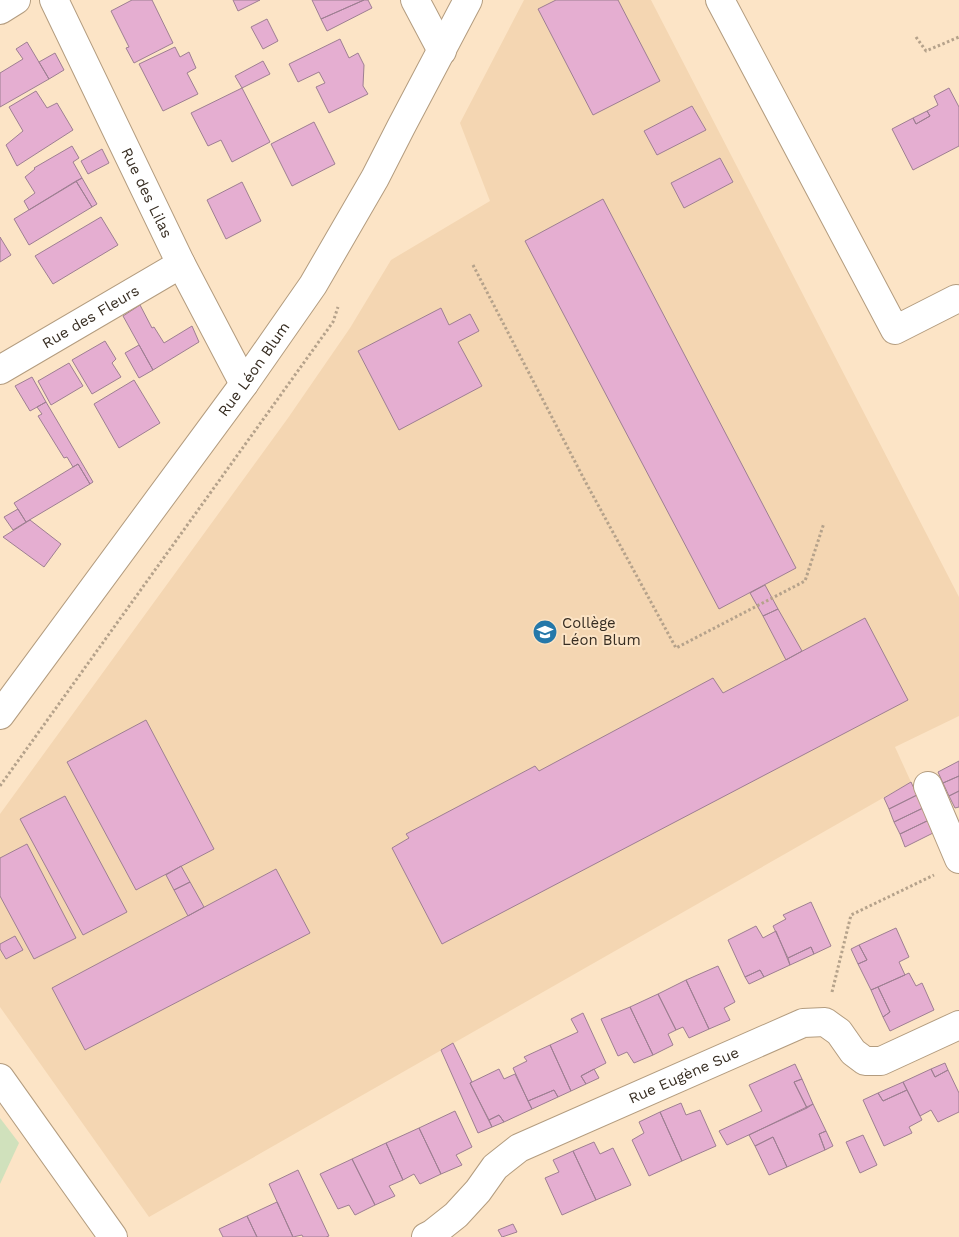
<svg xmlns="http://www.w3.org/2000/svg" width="959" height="1237" viewBox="0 0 959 1237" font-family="'Work Sans',sans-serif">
<rect width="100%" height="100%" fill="#fce4c6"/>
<!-- built -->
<path fill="#f4d6b2" d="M524 0H651L959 597V716L895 747 911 782 149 1217 0 1007V814L288 418 350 328 391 260 490 201 460 123Z"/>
<!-- green -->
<path fill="#d0e1bc" d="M0 1118 19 1143 0 1184Z"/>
<!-- building -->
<path fill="#e5aed1" stroke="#9e7f92" d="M132 0H152L173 43 134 63 126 48 129 47 111 11Z
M233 0H260L238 11Z
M312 0H364L321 19Z
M364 0H368L372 8 327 31 321 19Z
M556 0H618L660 81 593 115 538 9Z
M267 19 278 41 263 49 251 27Z
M340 39 349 58 358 53 364 65 363 86 368 94 329 113 316 87 325 83 319 72 298 82 289 64Z
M27 42 49 79 0 107V73L23 59 16 49Z
M175 47 180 57 189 52 196 68 187 73 198 94 163 111 139 64Z
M55 53 64 70 49 79 39 62Z
M263 61 270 74 242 88 235 76Z
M242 88 270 142 232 162 221 140 208 146 191 113Z
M949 88 959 107V146L913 170 892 129 913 118 916 124 930 116 927 111 938 105 934 96Z
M36 91 47 108 57 103 73 130 17 166 6 145 23 131 9 107Z
M692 106 706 130 657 155 644 131Z
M927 111 930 116 916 124 913 118Z
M314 122 335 164 292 186 271 144Z
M72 146 79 158 73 162 82 178 29 210 24 201 35 193 25 177 35 169 34 168Z
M102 149 109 163 88 174 81 161Z
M720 158 733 182 684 208 671 183Z
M82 178 97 204 92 207 76 181Z
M76 181 92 207 29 245 14 219Z
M242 182 261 221 226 239 207 200Z
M603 199 796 568 719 609 525 241Z
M101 217 118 245 53 284 35 256Z
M0 237 11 255 0 262Z
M140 305 152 328 154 327 164 343 192 326 199 342 153 370 123 316Z
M441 308 449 325 470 314 479 331 458 342 482 386 399 430 358 351Z
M105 341 116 359 112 363 121 377 92 394 72 360Z
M139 345 153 370 139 378 125 353Z
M69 363 83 386 51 405 38 381Z
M32 377 46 402 30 411 15 386Z
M134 380 160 423 119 448 94 404Z
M46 402 59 424 93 482 90 484 78 464 73 467 67 457 64 458 38 416 42 414 37 407Z
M78 464 90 484 26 522 14 503Z
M18 509 26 522 13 530 4 517Z
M30 520 61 544 44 567 3 537Z
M765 585 778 609 763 616 750 593Z
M778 609 802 651 786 660 763 616Z
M865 618 908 700 442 944 392 848 409 838 406 834 535 766 539 771 713 678 723 693Z
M146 720 214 849 136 890 67 762Z
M959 761V776L943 783 938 772Z
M959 776V791L949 796 943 783Z
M911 782 917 795 889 809 884 798Z
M959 791V807L955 808 949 796Z
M917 795 923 808 894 822 889 809Z
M65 796 127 912 83 935 20 819Z
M923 808 929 820 900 834 894 822Z
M929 820 935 832 905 847 900 834Z
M27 844 76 938 34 959 0 896V858Z
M181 866 190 882 174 890 166 875Z
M276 869 310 933 85 1050 52 988Z
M190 882 204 907 188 916 174 890Z
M811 902 831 946 814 954 811 947 788 958 773 926 786 919 783 915Z
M756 926 763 938 776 931 790 965 764 977 760 970 745 977 728 940Z
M896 928 909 957 899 962 905 975 871 990 858 964 867 960 859 945Z
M15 936 23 950 6 959 0 949V944Z
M859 945 867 960 858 964 851 949Z
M811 947 814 954 790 965 788 958Z
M718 966 735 1002 724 1008 730 1020 709 1029 686 980Z
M760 970 764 977 749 984 745 977Z
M909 973 916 986 922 983 934 1010 890 1031 883 1017 890 1012 878 987Z
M686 980 709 1029 689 1038 683 1027 676 1030 658 994Z
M878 987 890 1012 883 1017 871 990Z
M658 994 676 1030 668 1034 673 1045 653 1055 630 1007Z
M630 1007 653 1055 634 1063 627 1052 618 1056 601 1019Z
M583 1013 606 1063 581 1076 586 1084 571 1091 550 1045 578 1032 571 1019Z
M453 1043 472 1082 470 1083 492 1127 478 1133 441 1050Z
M550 1045 571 1091 558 1097 554 1090 528 1101 513 1068 527 1061 524 1057Z
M945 1063 948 1070 935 1077 931 1069Z
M795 1064 802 1079 794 1082 807 1108 727 1145 719 1131 762 1111 749 1085Z
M499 1069 504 1079 515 1074 532 1109 504 1122 499 1115 489 1120 470 1083Z
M594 1069 599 1078 586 1084 581 1076Z
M931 1069 935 1077 948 1070 959 1093V1112L938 1122 931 1110 920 1116 903 1082Z
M802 1079 813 1104 807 1108 794 1082Z
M903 1082 907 1090 883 1101 878 1093Z
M554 1090 558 1097 532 1109 528 1101Z
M907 1090 922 1120 909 1127 912 1133 884 1146 863 1100 878 1093 883 1101Z
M681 1103 686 1115 700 1110 716 1146 682 1161 660 1112Z
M813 1104 826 1131 819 1134 825 1150 787 1167 773 1137 755 1146 749 1135Z
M455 1111 472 1147 456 1155 462 1165 441 1174 419 1128Z
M660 1112 682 1161 649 1176 632 1140 644 1133 639 1122Z
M499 1115 504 1122 492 1127 489 1120Z
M419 1128 441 1174 420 1184 414 1174 403 1180 386 1143Z
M826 1131 833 1146 825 1150 819 1134Z
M863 1135 877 1165 860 1173 846 1142Z
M773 1137 787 1167 769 1175 755 1146Z
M594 1142 600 1154 613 1148 631 1185 596 1200 573 1151Z
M386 1143 403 1180 389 1186 395 1196 375 1205 352 1159Z
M573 1151 596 1200 562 1215 545 1178 559 1172 553 1160Z
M352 1159 375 1205 355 1215 349 1205 338 1209 320 1174Z
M298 1170 329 1236 326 1237H303L302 1235 293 1237 269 1184Z
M277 1202 293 1237H257L247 1216Z
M247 1216 257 1237H223L219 1229Z
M513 1224 517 1232 502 1237 498 1230Z"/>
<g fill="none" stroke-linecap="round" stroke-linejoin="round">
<defs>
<g id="minor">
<path id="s1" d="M54 0 181 264 244 384"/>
<path d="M415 0 442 51"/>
<path d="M720 0 895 330 956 299"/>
<path d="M0 10 16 0"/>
<path id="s2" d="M0 370 181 264"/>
<path id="s3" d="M0 715 244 384 313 285 375 178 401 127 468 0"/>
<path d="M928 786 959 859"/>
<path d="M0 1078 113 1237"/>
<path id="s4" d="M426 1237 432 1234 456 1215 478 1191 495 1167 519 1148 803 1023 825 1022 839 1032 853 1052 865 1061H881L959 1025"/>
</g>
</defs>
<!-- minor casing -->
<use href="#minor" stroke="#b39c7f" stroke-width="30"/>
<!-- path -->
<path stroke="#b5a28b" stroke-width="3" stroke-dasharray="2.5 2.5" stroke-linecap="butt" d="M916 37 926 51 959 37
M473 265 585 481 676 648 805 581 824 523
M0 786 333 322 338 307
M832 992 851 915 934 875"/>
<!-- minor -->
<use href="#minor" stroke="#fff" stroke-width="28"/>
</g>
<!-- icons -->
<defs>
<symbol id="school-disc" viewBox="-11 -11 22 22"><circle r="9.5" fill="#2578a9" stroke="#fce4c6"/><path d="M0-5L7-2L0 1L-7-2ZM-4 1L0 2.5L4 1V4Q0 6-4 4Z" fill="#fff"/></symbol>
</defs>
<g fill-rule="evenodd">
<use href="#school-disc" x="531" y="618" width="28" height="28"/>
</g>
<g text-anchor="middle" stroke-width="4" stroke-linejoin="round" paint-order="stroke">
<!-- street labels -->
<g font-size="15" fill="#372d22" stroke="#fce4c6">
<text dy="5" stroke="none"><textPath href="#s1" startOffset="214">Rue des Lilas</textPath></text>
<text dy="5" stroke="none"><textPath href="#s2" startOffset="105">Rue des Fleurs</textPath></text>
<text dy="5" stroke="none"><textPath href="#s3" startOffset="429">Rue Léon Blum</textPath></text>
<text dy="5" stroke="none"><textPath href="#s4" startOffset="310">Rue Eugène Sue</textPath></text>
</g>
<!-- poi labels -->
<g font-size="15" fill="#372d22" stroke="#fce4c6" text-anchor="start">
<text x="562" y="628">Collège<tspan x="562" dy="17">Léon Blum</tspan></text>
</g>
</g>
</svg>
